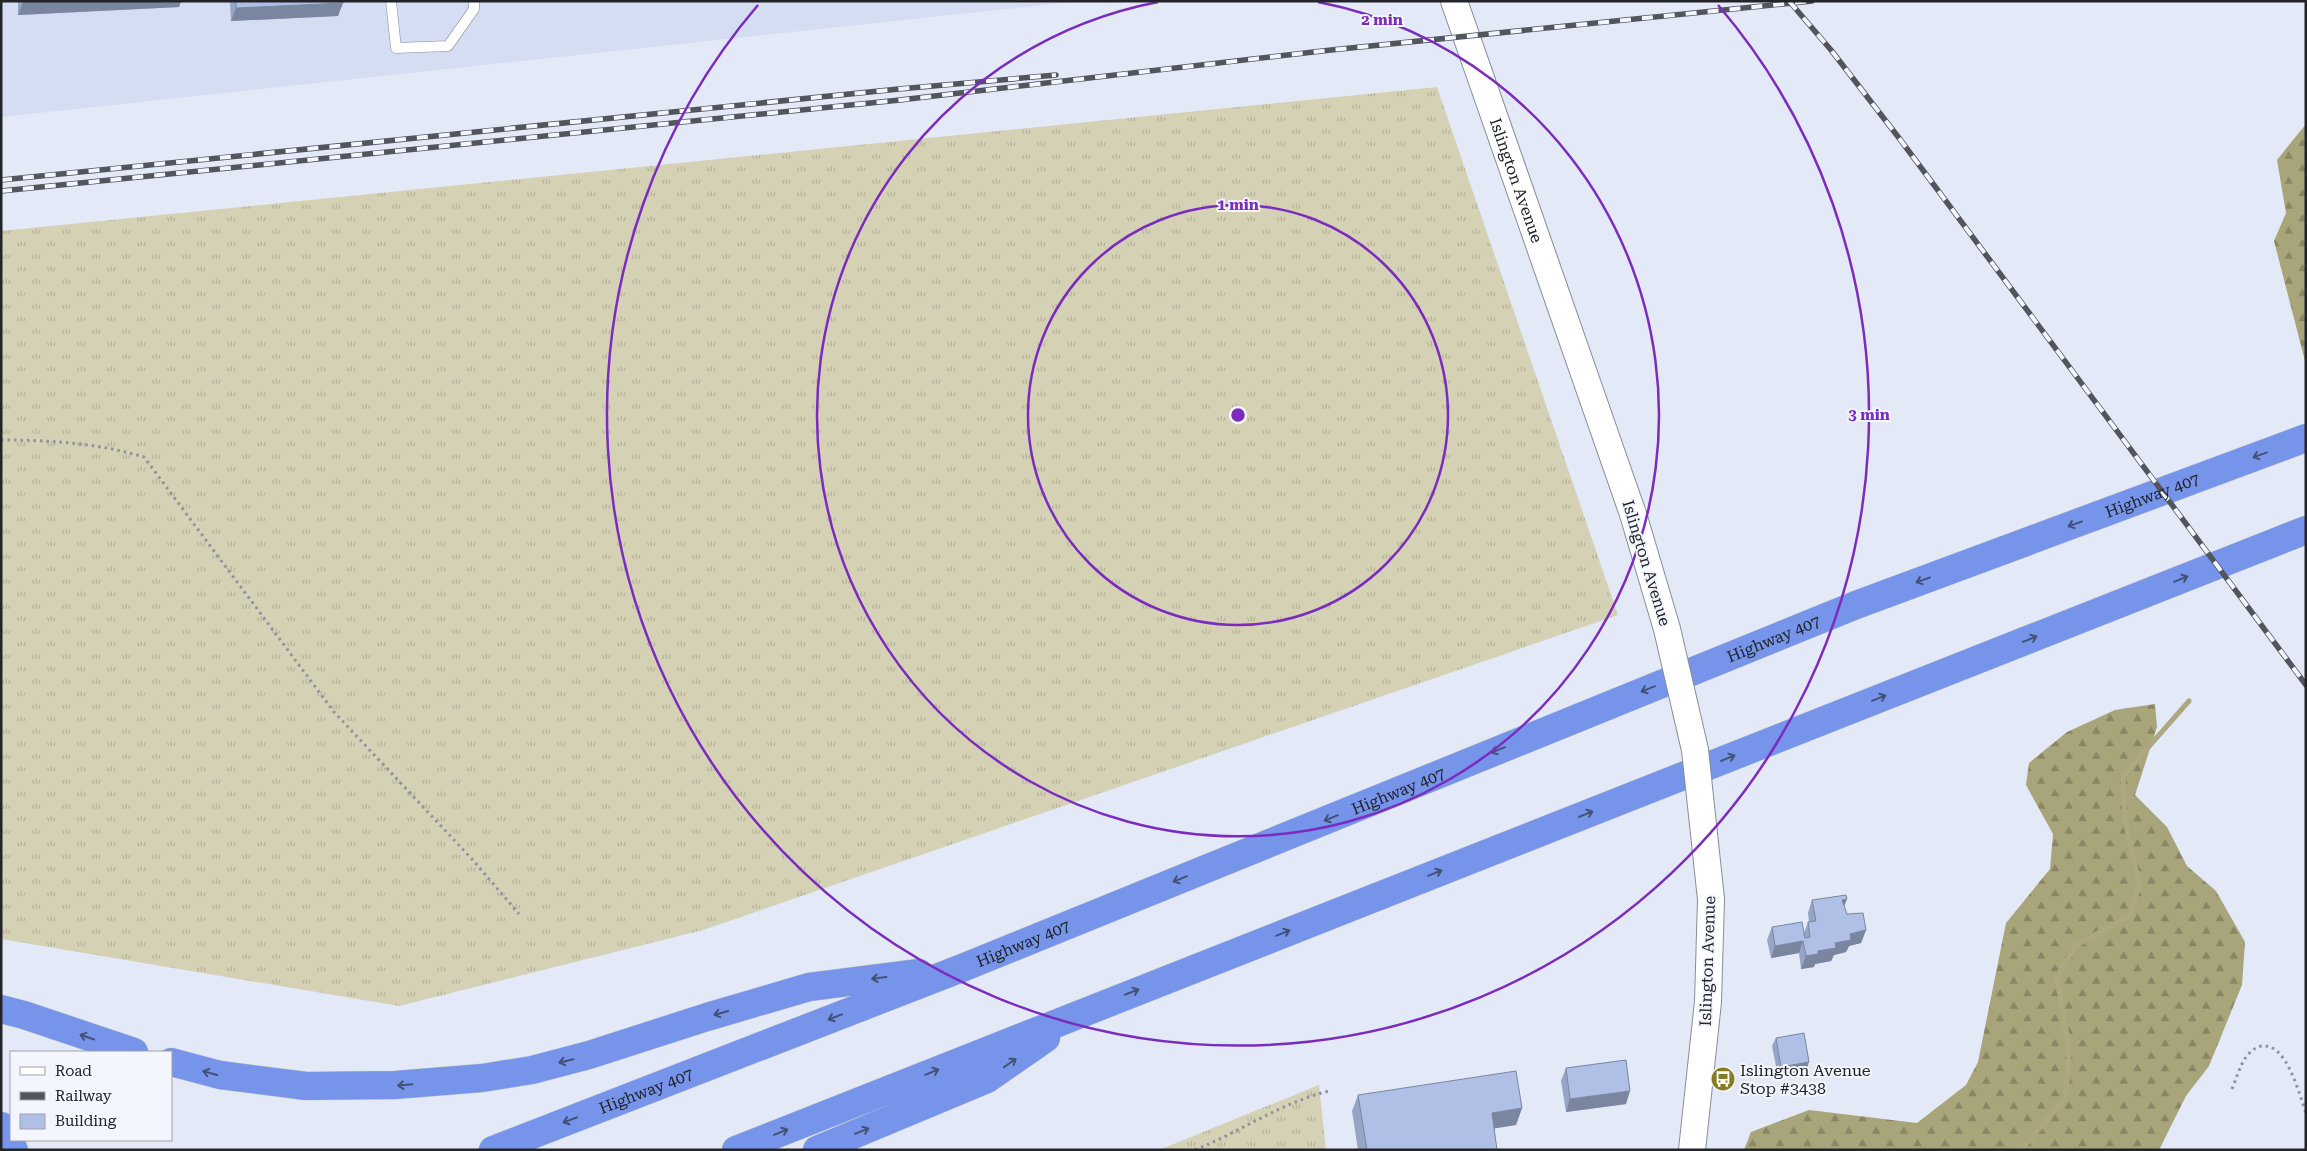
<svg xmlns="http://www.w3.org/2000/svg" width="2307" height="1151" viewBox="0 0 2307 1151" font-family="'Roboto Serif',serif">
<defs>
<pattern id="grass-tufts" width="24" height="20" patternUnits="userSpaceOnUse" patternTransform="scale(1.25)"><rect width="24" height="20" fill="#d4d1b5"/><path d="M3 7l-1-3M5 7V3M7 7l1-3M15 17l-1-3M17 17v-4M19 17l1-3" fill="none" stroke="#b6b39c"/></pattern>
<pattern id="forest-firs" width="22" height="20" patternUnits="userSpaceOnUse" patternTransform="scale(1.25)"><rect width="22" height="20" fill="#a9a57b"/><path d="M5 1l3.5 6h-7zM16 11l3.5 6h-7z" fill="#898665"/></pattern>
</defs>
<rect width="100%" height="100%" fill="#e3e9f6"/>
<!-- built -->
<path fill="#d4ddf1" d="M1 1H1080L1 117Z"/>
<!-- grass -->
<path fill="url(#grass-tufts)" d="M1437 87 1618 615 703 930 399 1006 1 939V231Z
M1319 1085 1326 1150H1159Z"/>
<!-- forest -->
<path fill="url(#forest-firs)" d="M2306 124V365L2274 241 2286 213 2277 160Z
M2155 704 2157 727 2135 795 2167 827 2187 866 2216 891 2245 942 2242 985 2209 1066 2186 1096 2159 1150H1744L1751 1132 1809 1110 1917 1123 1966 1085 1978 1062 2006 923 2050 869 2053 834 2026 785 2029 763 2067 732 2115 710Z"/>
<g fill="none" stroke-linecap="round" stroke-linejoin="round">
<!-- stream -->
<path stroke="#ada87f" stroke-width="5" d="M2021 1150 2066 1097 2069 1048 2057 977 2075 946 2131 915 2139 883 2125 821 2123 776 2189 701"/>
<defs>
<path id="lane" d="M391 1 396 48 448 46 474 9V1"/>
<g id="secondary">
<path id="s1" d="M1454 1 1633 514"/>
<path d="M1692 1150 1708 1002 1711 899"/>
</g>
<g id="highway">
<path d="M1 1009 24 1015 134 1052"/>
<path d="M171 1062 220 1075 306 1086 395 1085 482 1078 532 1070 589 1055 707 1017 809 987 919 973"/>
<path d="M1 1126 14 1150"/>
<path id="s2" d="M493 1150 962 968 1856 605 2306 438"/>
<path d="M736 1150 2306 530"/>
<path d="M817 1150 987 1079 1046 1038"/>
</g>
</defs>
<!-- lane casing -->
<use href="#lane" stroke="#888d99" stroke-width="11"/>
<!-- secondary casing -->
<use href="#secondary" stroke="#888d99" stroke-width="28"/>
<!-- highway casing -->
<use href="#highway" stroke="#cacacc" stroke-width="29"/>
<!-- path -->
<path stroke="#8e929c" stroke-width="3" stroke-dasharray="2.5 4" stroke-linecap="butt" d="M1 440C49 440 98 443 144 457L334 712 472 859 519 914
M2232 1089C2236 1079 2239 1069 2244 1060 2248 1054 2254 1047 2262 1046 2287 1043 2299 1094 2306 1113
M1195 1150C1242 1131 1278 1104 1329 1091"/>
<!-- lane -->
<use href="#lane" stroke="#fff" stroke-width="10"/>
<!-- secondary -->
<use href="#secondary" stroke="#fff" stroke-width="26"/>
<!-- highway -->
<use href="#highway" stroke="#7594ea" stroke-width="28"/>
<defs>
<path id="rail" d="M1789 1 1831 50 1899 138 2306 685
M1 180 899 89 1056 75
M1 191 900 100 1331 50 1812 1"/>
</defs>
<!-- rail casing -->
<use href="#rail" stroke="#52555c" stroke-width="5.5"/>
<!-- rail -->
<use href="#rail" stroke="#f3f6fe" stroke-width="4" stroke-dasharray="11" stroke-linecap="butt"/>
<defs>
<path id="secondary-bridge" d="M1633 514 1667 629 1695 750 1711 899"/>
</defs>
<!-- secondary-bridge casing -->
<use href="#secondary-bridge" stroke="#888d99" stroke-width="28" stroke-linecap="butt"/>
<!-- secondary-bridge -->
<use href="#secondary-bridge" stroke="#fff" stroke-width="26"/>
</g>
<!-- wall -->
<path fill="#96a4c5" d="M18 1H181L179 7 18 15Z
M230 1H343L338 16 231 21Z
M1812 900 1844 906 1847 914 1866 930 1861 943 1849 946 1846 952 1834 955 1831 961 1815 964 1814 967 1801 969 1799 953 1771 958 1767 940 1772 927 1804 933 1808 922H1809L1808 913Z
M1776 1038 1806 1071 1778 1076 1772 1046Z
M1566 1068 1626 1104 1566 1112 1561 1081Z
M1358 1095 1522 1108 1516 1125 1494 1128 1497 1150H1358L1352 1111Z"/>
<!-- shaded-wall -->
<path fill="#7a86a0" d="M48 1H181L179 7 18 15 23 2Z
M343 3 338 16 231 21 236 8Z
M1847 899 1842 912V900Z
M1866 930 1861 943 1849 946 1846 952 1834 955 1831 961 1815 964 1814 967 1801 969 1806 956 1835 943 1850 934Z
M1803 941 1799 953 1771 958 1775 946Z
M1809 1062 1806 1071 1778 1076 1781 1067Z
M1630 1091 1626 1104 1566 1112 1570 1099Z
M1522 1108 1516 1125 1485 1130 1492 1113Z"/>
<!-- building -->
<path fill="#afbfe5" stroke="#7a86a0" d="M23 1H48L23 2Z
M236 1H343V3L236 8Z
M1846 895 1847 899 1842 900 1847 914 1863 913 1866 930 1850 934 1851 940 1835 943 1836 948 1818 951V954L1806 956 1803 941 1775 946 1772 927 1802 922 1805 938 1810 937 1808 922 1816 921 1812 900Z
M1804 1033 1809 1062 1781 1067 1776 1038Z
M1626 1060 1630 1091 1570 1099 1566 1068Z
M1516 1071 1522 1108 1492 1113 1497 1150H1367L1358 1095Z"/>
<!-- one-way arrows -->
<defs><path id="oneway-shaft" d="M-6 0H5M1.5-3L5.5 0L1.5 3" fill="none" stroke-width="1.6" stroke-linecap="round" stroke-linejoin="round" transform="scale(1.25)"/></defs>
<g stroke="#435176">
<use href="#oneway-shaft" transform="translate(2260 455) rotate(160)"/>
<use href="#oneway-shaft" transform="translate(2075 524) rotate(160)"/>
<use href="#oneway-shaft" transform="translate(2181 579) rotate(-22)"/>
<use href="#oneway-shaft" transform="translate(1923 580) rotate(160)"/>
<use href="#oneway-shaft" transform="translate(2030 639) rotate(-22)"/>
<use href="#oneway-shaft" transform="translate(1648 689) rotate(158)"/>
<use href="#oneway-shaft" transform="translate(1879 698) rotate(-22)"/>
<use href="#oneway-shaft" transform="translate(1498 750) rotate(158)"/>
<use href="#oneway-shaft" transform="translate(1728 758) rotate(-22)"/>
<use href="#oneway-shaft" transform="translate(1586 814) rotate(-22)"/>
<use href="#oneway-shaft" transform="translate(1331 818) rotate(158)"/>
<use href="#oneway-shaft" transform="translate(1435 873) rotate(-22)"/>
<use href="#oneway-shaft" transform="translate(1180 879) rotate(158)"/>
<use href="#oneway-shaft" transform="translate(1283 933) rotate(-22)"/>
<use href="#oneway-shaft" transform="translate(879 978) rotate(173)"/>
<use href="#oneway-shaft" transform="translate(1132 992) rotate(-21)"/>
<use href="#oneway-shaft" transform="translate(721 1013) rotate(164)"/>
<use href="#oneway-shaft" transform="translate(835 1017) rotate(159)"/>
<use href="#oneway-shaft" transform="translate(87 1037) rotate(-161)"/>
<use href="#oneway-shaft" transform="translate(566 1061) rotate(166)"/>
<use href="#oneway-shaft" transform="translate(1010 1063) rotate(-35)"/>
<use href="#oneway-shaft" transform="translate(932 1072) rotate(-22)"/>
<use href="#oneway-shaft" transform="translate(210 1073) rotate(-165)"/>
<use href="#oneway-shaft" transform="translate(405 1085) rotate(175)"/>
<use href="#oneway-shaft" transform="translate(570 1120) rotate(159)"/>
<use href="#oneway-shaft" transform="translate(862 1131) rotate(-22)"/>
<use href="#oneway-shaft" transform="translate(781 1132) rotate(-22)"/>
</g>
<!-- distance rings -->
<g fill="none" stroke="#7b2cbf" stroke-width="2.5">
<circle cx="1238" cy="415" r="210"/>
<path d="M1318 2A421 421 0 1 1 1158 2"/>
<path d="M1718 5A631 631 0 1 1 758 5"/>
</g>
<!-- icons -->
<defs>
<symbol id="bus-disc" viewBox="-11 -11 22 22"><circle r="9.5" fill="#867c21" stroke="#f3f6fe"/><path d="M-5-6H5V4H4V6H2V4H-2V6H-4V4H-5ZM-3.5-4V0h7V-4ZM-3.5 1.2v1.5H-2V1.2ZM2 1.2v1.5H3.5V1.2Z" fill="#fff"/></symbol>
</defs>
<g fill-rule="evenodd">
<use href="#bus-disc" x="1709" y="1065" width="28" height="28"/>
</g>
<g text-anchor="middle" stroke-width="4" stroke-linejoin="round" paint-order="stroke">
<!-- street labels -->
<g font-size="16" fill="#222429" stroke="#f3f6fe">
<text dy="6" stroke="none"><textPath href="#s1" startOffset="190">Islington Avenue</textPath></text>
<text dy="6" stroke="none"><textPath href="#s2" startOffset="1784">Highway 407</textPath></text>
<text transform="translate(1647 563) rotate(73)" y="6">Islington Avenue</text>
<text dy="6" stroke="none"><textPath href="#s2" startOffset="1379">Highway 407</textPath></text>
<text dy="6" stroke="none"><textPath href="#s2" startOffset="974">Highway 407</textPath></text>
<text dy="6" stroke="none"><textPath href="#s2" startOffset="569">Highway 407</textPath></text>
<text transform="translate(1707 961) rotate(-88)" y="6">Islington Avenue</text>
<text dy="6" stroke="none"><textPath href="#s2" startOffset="164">Highway 407</textPath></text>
</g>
<!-- poi labels -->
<g font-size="16" fill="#222429" stroke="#f3f6fe" text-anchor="start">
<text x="1740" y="1076">Islington Avenue<tspan x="1740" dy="18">Stop #3438</tspan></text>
</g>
</g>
<circle cx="1238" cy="415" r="8" fill="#7b2cbf" stroke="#f3f6fe" stroke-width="2.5"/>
<g font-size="15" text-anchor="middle" font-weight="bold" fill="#7b2cbf" stroke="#f3f6fe" stroke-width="4" stroke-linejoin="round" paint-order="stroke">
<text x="1382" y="25">2 min</text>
<text x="1238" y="210">1 min</text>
<text x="1869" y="420">3 min</text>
</g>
<!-- border -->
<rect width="2307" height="1151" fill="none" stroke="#222429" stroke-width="5"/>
<!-- legend -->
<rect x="10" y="1051" width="162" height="90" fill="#f3f6fe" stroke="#9fa2a9"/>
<rect x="20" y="1067" width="25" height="8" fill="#ffffff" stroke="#9fa2a9"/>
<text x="55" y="1076" font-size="15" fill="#222429">Road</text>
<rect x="20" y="1092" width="25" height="8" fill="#52555c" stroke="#9fa2a9"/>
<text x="55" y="1101" font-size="15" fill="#222429">Railway</text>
<rect x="20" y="1114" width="25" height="15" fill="#afbfe5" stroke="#9fa2a9"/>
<text x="55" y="1126" font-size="15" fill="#222429">Building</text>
</svg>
